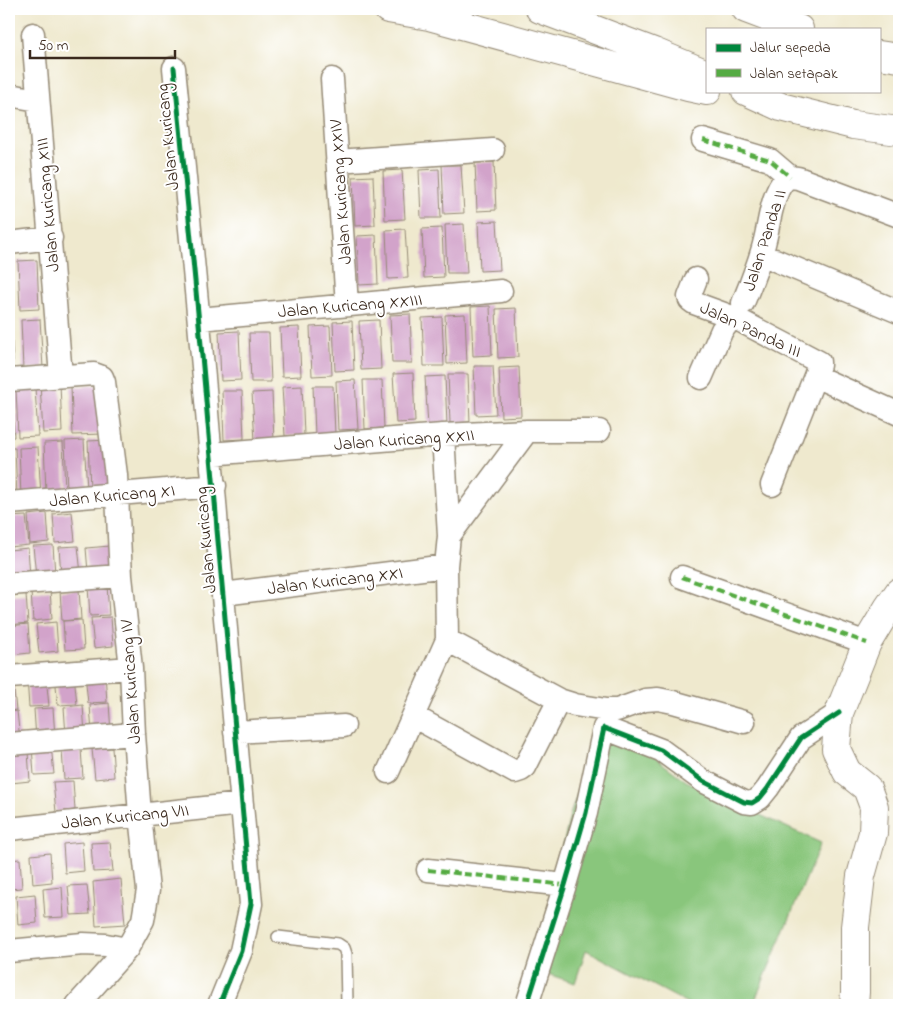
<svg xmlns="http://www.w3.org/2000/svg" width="908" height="1014" viewBox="0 0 908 1014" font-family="'Indie Flower',sans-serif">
<rect width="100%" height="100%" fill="#fff"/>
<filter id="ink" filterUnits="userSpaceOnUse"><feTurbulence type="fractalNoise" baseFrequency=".02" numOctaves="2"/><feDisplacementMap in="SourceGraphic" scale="10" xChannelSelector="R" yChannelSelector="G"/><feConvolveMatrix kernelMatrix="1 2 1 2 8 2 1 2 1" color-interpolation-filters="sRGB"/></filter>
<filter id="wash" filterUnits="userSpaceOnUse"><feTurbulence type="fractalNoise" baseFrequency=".0096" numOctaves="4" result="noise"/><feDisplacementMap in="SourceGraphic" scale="20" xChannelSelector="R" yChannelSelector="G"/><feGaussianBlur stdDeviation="1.12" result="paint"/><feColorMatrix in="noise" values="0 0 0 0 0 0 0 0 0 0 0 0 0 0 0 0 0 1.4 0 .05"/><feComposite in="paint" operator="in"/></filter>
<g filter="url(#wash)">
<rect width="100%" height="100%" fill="#efe9ce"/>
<!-- green -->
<path fill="#89c67c" stroke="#62784d" d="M596 739 638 745 686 781 821 843 753 1005H691L586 950 575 983 535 970 570 815Z"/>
<g id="blocks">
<!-- building -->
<path fill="#d2a3ca" d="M494 162 496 210 477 211 475 163Z
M442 165H461L464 213 444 214Z
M439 169 441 218H421L419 170Z
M402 170 405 219 385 220 383 171Z
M373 176 375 225 355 226 353 177Z
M497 221 500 270 480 271 478 222Z
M464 224 467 273H447L445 225Z
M442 228 444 277 424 278 422 229Z
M405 229 408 278 388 279 386 230Z
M376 235 378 284 359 285 357 236Z
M37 260 39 309 20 310 18 261Z
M490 306 492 355 473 356 471 307Z
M516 308 518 357 498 358 496 309Z
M9 311H10L13 361H9Z
M410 314 412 363H392L390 315Z
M465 314 467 363 447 364 445 315Z
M442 317 444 366H424L422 318Z
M40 319 43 368 23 369 21 320Z
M379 320 381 369 361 370 359 321Z
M352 321 354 370 335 371 333 322Z
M330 326 332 375 312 376 310 327Z
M299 327 301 376 282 377 280 328Z
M239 331 241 380 221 381 219 332Z
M249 333H269L271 382H251Z
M474 366H493L496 414 476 415Z
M519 367 521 416 501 417 499 368Z
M413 373 415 422 396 423 393 374Z
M448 374H468L470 422 450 423Z
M445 376 447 425 428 426 425 377Z
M355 380 358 429 338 430 336 381Z
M363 380H382L384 428 365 429Z
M60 383 62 432 43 433 40 384Z
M102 385 104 434 73 435 71 387Z
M302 386 304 435 285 436 282 387Z
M313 386H333L335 434 315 435Z
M16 388H35L38 436 18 437Z
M9 389H12L14 437 9 438Z
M222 391H242L244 439 224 440Z
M272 392 274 441H255L252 393Z
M84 440 87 489 67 490 65 441Z
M107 440 110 488 90 489 88 441Z
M63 442 65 491 46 492 44 443Z
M38 447 41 496 21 497 19 448Z
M9 448H15L17 497H9Z
M72 512 75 541 55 543 53 514Z
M47 513 49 542 30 544 28 515Z
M26 516 29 545 9 547V517Z
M53 545 55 574 36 576 33 546Z
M78 546 81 574 61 575 59 547Z
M110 546 111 570 88 572 86 548Z
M28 548 30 577 11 579 9 550Z
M107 585 109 615 90 616 88 587Z
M50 590 52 619 33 621 31 592Z
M79 590 81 619 62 621 60 591Z
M26 594 28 623 9 625V595Z
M111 617 113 646 94 648 91 618Z
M82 620 84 649 65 650 63 621Z
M56 622 58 651 39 653 36 624Z
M28 624 30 653 11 655 9 626Z
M105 673 107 702 88 703 85 674Z
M74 675 77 704 58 705 55 676Z
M46 676 49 706 29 707 27 678Z
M9 681H13L16 710 9 711Z
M109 703 111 733 92 734 90 705Z
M83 705 85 734 66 736 64 707Z
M53 708 55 737 36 739 34 709Z
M17 711 20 740 9 741V712Z
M51 745 54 774 34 775 32 746Z
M112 748 114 777 95 779 92 749Z
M81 749 83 778 64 779 62 750Z
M28 752 30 781 11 783 9 754Z
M73 781 75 810 56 812 53 782Z
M82 842 84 871 65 873 63 844Z
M110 842 113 871 93 872 91 843Z
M50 853 52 882 33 884 31 855Z
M20 859 22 888 9 889V860Z
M121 879 125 924 96 926 93 882Z
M87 885 90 914 71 915 68 886Z
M62 887 64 917 45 918 43 889Z
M35 894 37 923 18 925 16 896Z"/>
</g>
</g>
<g filter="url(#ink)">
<use href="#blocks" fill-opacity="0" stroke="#958a76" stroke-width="1"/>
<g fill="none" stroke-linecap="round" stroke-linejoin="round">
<defs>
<path id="service" d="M278 937 338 944 344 948 346 954 347 1005"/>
<path id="minor" d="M33 34 61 376
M174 68C186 187 198 305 208 424 211 460 215 495 217 530L251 904 241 951 219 1005
M332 79 347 305
M9 95 38 100
M703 140 770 160 790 177
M337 161 493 150
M9 243 51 238
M775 260 899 312
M696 279 689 297 690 300 694 303 735 318 819 362V365L815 376 772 485
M743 303C751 283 760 262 765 240 769 225 772 193 784 181 788 177 792 177 798 178L899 216
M199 319 501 291
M815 376 899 414
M701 378 722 330 728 323 735 318
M9 380 94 374 102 377 104 382 116 475 121 576 131 668 134 734 140 815 148 890 143 920 127 949 77 1005
M210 454 443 435 527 431H599
M9 503 215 486
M449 536 527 431
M682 577 867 643
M9 584 121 576
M223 594 446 566
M447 640 559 700 575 705 606 710H617L645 700 658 699 673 702 744 722
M9 677 131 668
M413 716 515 772 521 770 525 767 559 700
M235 732 344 726
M9 744 134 734
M388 772 447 640 446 566 449 536 443 435
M9 829 242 804
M428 870 565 885
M9 951 83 944 106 945 127 949
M527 1005 565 885 586 813 604 728 661 750 703 781 744 802 752 803 760 798 768 788 801 738 839 713"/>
<path id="tertiary" d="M854 1005 855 992V927L861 876 873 833 874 807 867 788 847 772 836 749 839 713 867 643 888 608 899 592"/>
<path id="motorway" d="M388 9 429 16 688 87 707 91
M540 9 654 52 707 74
M746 9 799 29
M879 55 899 58
M746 91 781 107 853 125 899 131"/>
</defs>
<!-- service casing -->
<use href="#service" stroke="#958a76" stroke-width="14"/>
<!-- minor casing -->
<use href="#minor" stroke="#958a76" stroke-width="25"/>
<!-- tertiary casing -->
<use href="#tertiary" stroke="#958a76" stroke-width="30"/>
<!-- motorway casing -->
<use href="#motorway" stroke="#958a76" stroke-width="30"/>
<!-- service -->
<use href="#service" stroke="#fff" stroke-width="11"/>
<!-- minor -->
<use href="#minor" stroke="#fff" stroke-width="22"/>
<!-- tertiary -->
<use href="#tertiary" stroke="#fff" stroke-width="28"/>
<!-- motorway -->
<use href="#motorway" stroke="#fff" stroke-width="28"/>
<!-- quiet -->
<path stroke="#55ab43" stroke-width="4" stroke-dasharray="8 4" stroke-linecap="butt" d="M703 140 770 160 790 177
M682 577 867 643
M428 870 565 885"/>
<defs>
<path id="cycleway" d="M174 68C186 187 198 305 208 424 211 460 215 495 217 530L251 904 241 951 219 1005
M527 1005 565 885 586 813 604 728 661 750 703 781 744 802 752 803 760 798 768 788 801 738 839 713"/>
</defs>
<!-- cycleway casing -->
<use href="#cycleway" stroke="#fff" stroke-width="8"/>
<!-- cycleway -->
<use href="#cycleway" stroke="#00873e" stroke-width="5"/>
</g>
</g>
<g text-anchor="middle" stroke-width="4" stroke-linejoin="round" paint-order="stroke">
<!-- street labels -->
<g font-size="18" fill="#3b2a1e" stroke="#fff">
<text transform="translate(167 137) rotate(-96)" y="6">Jalan Kuricang</text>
<text transform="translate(340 192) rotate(-94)" y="6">Jalan Kuricang XXIV</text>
<text transform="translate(47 205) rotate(-95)" y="6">Jalan Kuricang XIII</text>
<text transform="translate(764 240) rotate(-72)" y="6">Jalan Panda II</text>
<text transform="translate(350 305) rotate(-5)" y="6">Jalan Kuricang XXIII</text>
<text transform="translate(751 329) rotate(25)" y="6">Jalan Panda III</text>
<text transform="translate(404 439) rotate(-4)" y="6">Jalan Kuricang XXII</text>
<text transform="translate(112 495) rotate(-5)" y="6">Jalan Kuricang XI</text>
<text transform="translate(205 540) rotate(-95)" y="6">Jalan Kuricang</text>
<text transform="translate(335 580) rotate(-7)" y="6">Jalan Kuricang XXI</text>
<text transform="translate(130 682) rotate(-94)" y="6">Jalan Kuricang IV</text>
<text transform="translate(125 816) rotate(-6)" y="6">Jalan Kuricang VII</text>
</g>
</g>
<!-- margin -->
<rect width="908" height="1014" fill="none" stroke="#fff" stroke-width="30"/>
<!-- legend -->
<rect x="706" y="28" width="175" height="65" fill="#ffffff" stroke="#b1aaa5"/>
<rect x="716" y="44" width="25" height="8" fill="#00873e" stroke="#b1aaa5"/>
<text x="750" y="52" font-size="15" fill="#3b2a1e">Jalur sepeda</text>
<rect x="716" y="69" width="25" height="8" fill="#55ab43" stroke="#b1aaa5"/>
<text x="750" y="78" font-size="15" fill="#3b2a1e">Jalan setapak</text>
<!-- scale -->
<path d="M30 50v8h145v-8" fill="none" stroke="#3b2a1e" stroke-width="2.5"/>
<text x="38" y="50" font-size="15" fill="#3b2a1e" stroke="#ffffff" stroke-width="4" paint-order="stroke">50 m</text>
</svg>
